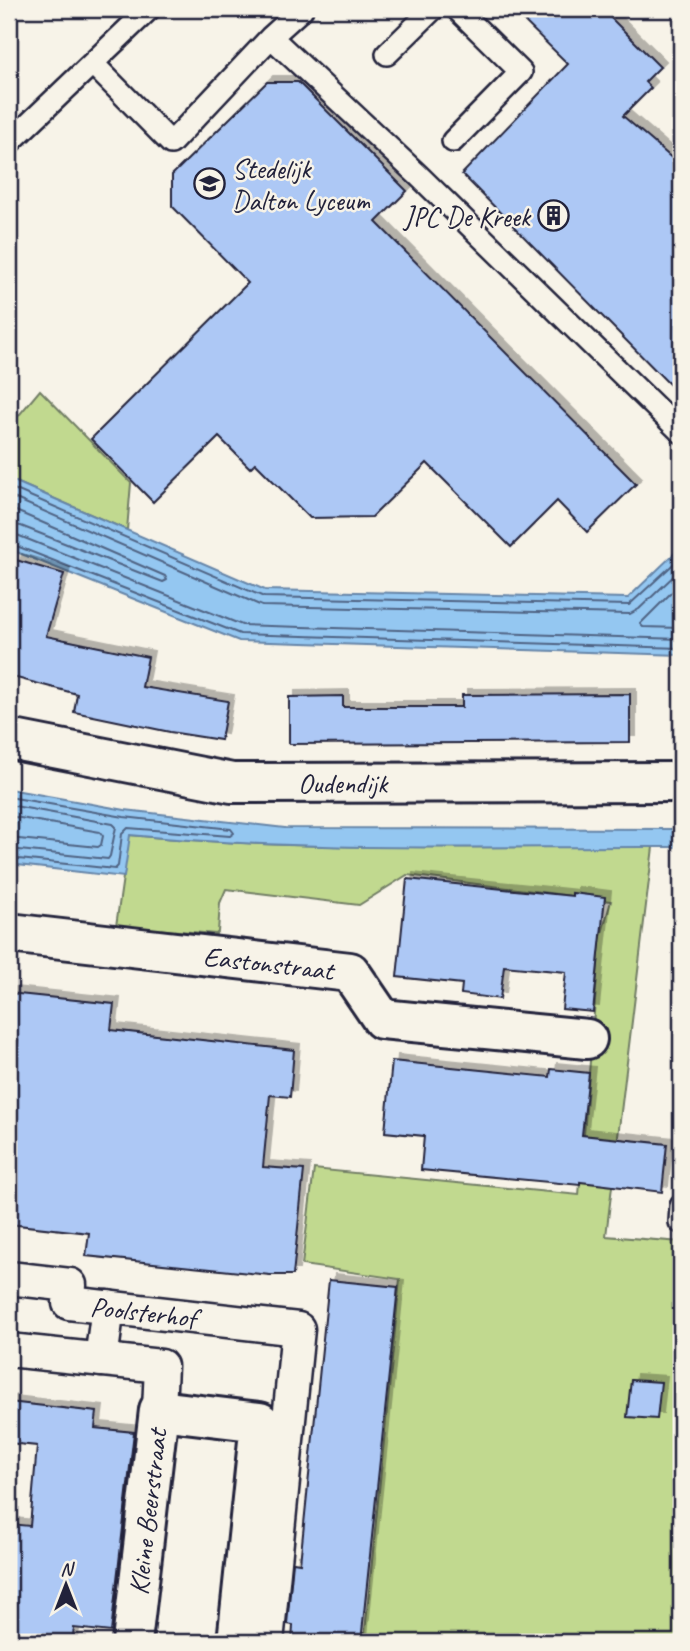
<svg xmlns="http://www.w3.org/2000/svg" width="690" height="1651" viewBox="0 0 690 1651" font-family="Caveat,sans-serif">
<defs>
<filter id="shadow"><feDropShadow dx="6" dy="-6" stdDeviation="0" flood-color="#0004"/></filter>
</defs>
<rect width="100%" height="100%" fill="#f7f3e8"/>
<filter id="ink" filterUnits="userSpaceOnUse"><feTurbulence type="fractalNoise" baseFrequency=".0143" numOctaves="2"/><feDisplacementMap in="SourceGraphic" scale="14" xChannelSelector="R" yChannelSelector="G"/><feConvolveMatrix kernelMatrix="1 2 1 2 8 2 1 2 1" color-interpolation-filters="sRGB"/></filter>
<g filter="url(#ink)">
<!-- green -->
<path fill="#c1d98f" stroke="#727e65" stroke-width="2" d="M40 390 131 483 127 530 9 479V427Z
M129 835C303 852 479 846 653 847L606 1236 681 1242V1642H364L400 1279 302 1265 314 1169 579 1195 600 940 611 901 407 875 359 905 226 889 220 903 218 932 216 934 116 926Z"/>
<!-- water -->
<path fill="#94c7f1" stroke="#6685a8" stroke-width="2" d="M9 479 265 590 628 598 681 547V655L239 641 9 549Z
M9 789 125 810 285 828 681 829V847C498 846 313 853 130 835L124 877 9 864Z"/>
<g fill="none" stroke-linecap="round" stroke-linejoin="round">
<!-- shore -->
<path stroke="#506484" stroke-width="2" d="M9 487 264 597 629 605 681 557
M9 496 262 606 630 614 639 609 681 569
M9 508 165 576 167 580 163 582 21 526 9 524
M9 534 17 535 242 625 681 639
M9 543 240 634 681 648
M681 583 640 624 643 627 681 628
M9 797 124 817 231 829 234 833 230 836 128 828 122 834 118 866 115 869 9 858
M9 805 113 824 116 827 110 856 108 859 9 849
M9 816 100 832 103 836 101 845 98 847 9 838"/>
</g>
<!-- building -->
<path fill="#adc8f5" stroke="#22223b" stroke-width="2" filter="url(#shadow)" d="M512 9H602L660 67 645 82 651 88 623 116 681 166V396L462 174 568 64Z
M267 82H298L407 191 376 222 636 484 587 532 557 501 511 547 427 463 372 517 310 518 255 463 250 468 219 437 153 502 91 439 248 283 172 206V175Z
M16 560 64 574 46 636 148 657 142 687 228 701 221 740 170 732 74 712 77 694 9 676V588Z
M630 694V742L289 744V697L343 696V707H462V695Z
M407 879 572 896V893L605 897 593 1012 562 1009 566 972 504 966 500 999 461 994 462 984 397 977Z
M9 993 114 1004 111 1030 294 1050 290 1097 270 1095 263 1167 304 1170 293 1275H270L86 1256 89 1233 9 1224V1119L18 1040H9Z
M392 1061 550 1077 551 1069 589 1073 582 1135 667 1144 662 1192 580 1182V1185L421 1170 424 1136 385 1132Z
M329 1280 398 1287 361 1642H292L293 1625 287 1624 293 1562 300 1563Z
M631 1380 661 1382 657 1419 627 1417Z
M9 1402 97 1412 95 1428 134 1432 111 1632 74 1628 72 1642 9 1637V1524L30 1526 37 1446 9 1443Z"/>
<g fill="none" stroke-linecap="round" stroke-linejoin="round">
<defs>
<path id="service" d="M271 37 418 175 681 432
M387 54 433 9
M93 64 171 143 271 37 302 9
M453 141 521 72 457 9
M9 143 149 9
M680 1222 681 1206"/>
<g id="pedestrian">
<path id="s1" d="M9 1278 70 1285 69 1303 298 1329 267 1642"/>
<path d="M9 1350 161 1366 159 1410"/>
<path d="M101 1360 108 1307"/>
</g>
<g id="minor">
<path id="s2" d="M9 739 232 783 681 782"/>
<path id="s3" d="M9 933 350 972 382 1019 587 1039"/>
<path id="s4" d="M132 1642 159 1410 260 1422 237 1642"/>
</g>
</defs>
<!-- service casing -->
<use href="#service" stroke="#22223b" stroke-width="26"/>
<!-- pedestrian casing -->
<use href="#pedestrian" stroke="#22223b" stroke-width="37"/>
<!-- minor casing -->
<use href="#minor" stroke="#22223b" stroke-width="44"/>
<!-- service -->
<use href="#service" stroke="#f7f3e8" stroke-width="21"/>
<!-- pedestrian -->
<use href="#pedestrian" stroke="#f7f3e8" stroke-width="32"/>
<!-- minor -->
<use href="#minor" stroke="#f7f3e8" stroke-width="38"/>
</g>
</g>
<!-- icons -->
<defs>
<symbol id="school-ring" viewBox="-11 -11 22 22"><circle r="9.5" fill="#f7f3e8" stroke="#22223b" stroke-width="1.5"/><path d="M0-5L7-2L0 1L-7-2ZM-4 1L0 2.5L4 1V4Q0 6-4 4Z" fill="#22223b"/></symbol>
<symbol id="building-ring" viewBox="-11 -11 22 22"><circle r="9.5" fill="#f7f3e8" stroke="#22223b" stroke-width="1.5"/><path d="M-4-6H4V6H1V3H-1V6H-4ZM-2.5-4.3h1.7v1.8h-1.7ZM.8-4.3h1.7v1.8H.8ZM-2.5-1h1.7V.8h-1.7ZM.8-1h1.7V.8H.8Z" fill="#22223b"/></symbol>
</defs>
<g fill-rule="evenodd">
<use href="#school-ring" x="192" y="166" width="35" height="35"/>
<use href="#building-ring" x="536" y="198" width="35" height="35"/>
</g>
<g text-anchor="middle" stroke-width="5" stroke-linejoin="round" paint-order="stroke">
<!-- poi labels -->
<g font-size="28" fill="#22223b" stroke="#f7f3e8" text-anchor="start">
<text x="232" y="178">Stedelijk<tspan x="232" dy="32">Dalton Lyceum</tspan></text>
<text x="530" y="226" text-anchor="end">JPC De Kreek</text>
</g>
<!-- street labels -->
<g font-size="28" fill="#22223b" stroke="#f7f3e8">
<text dy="10" stroke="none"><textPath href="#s2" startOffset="338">Oudendijk</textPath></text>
<text dy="10" stroke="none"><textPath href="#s3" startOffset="261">Eastonstraat</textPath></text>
<text dy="10" stroke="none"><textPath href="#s1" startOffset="154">Poolsterhof</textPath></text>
<text dy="10" stroke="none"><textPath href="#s4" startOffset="131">Kleine Beerstraat</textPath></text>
</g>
</g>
<!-- margin -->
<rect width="690" height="1651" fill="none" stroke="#f7f3e8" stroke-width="35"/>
<rect x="18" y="18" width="655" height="1616" fill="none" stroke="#22223b" stroke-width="2.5" filter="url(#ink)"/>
<!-- north arrow -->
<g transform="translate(66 1585)" stroke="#f7f3e8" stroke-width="5" paint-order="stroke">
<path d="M0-5L12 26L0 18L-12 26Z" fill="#22223b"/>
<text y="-10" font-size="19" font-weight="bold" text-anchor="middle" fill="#22223b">N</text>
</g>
</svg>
